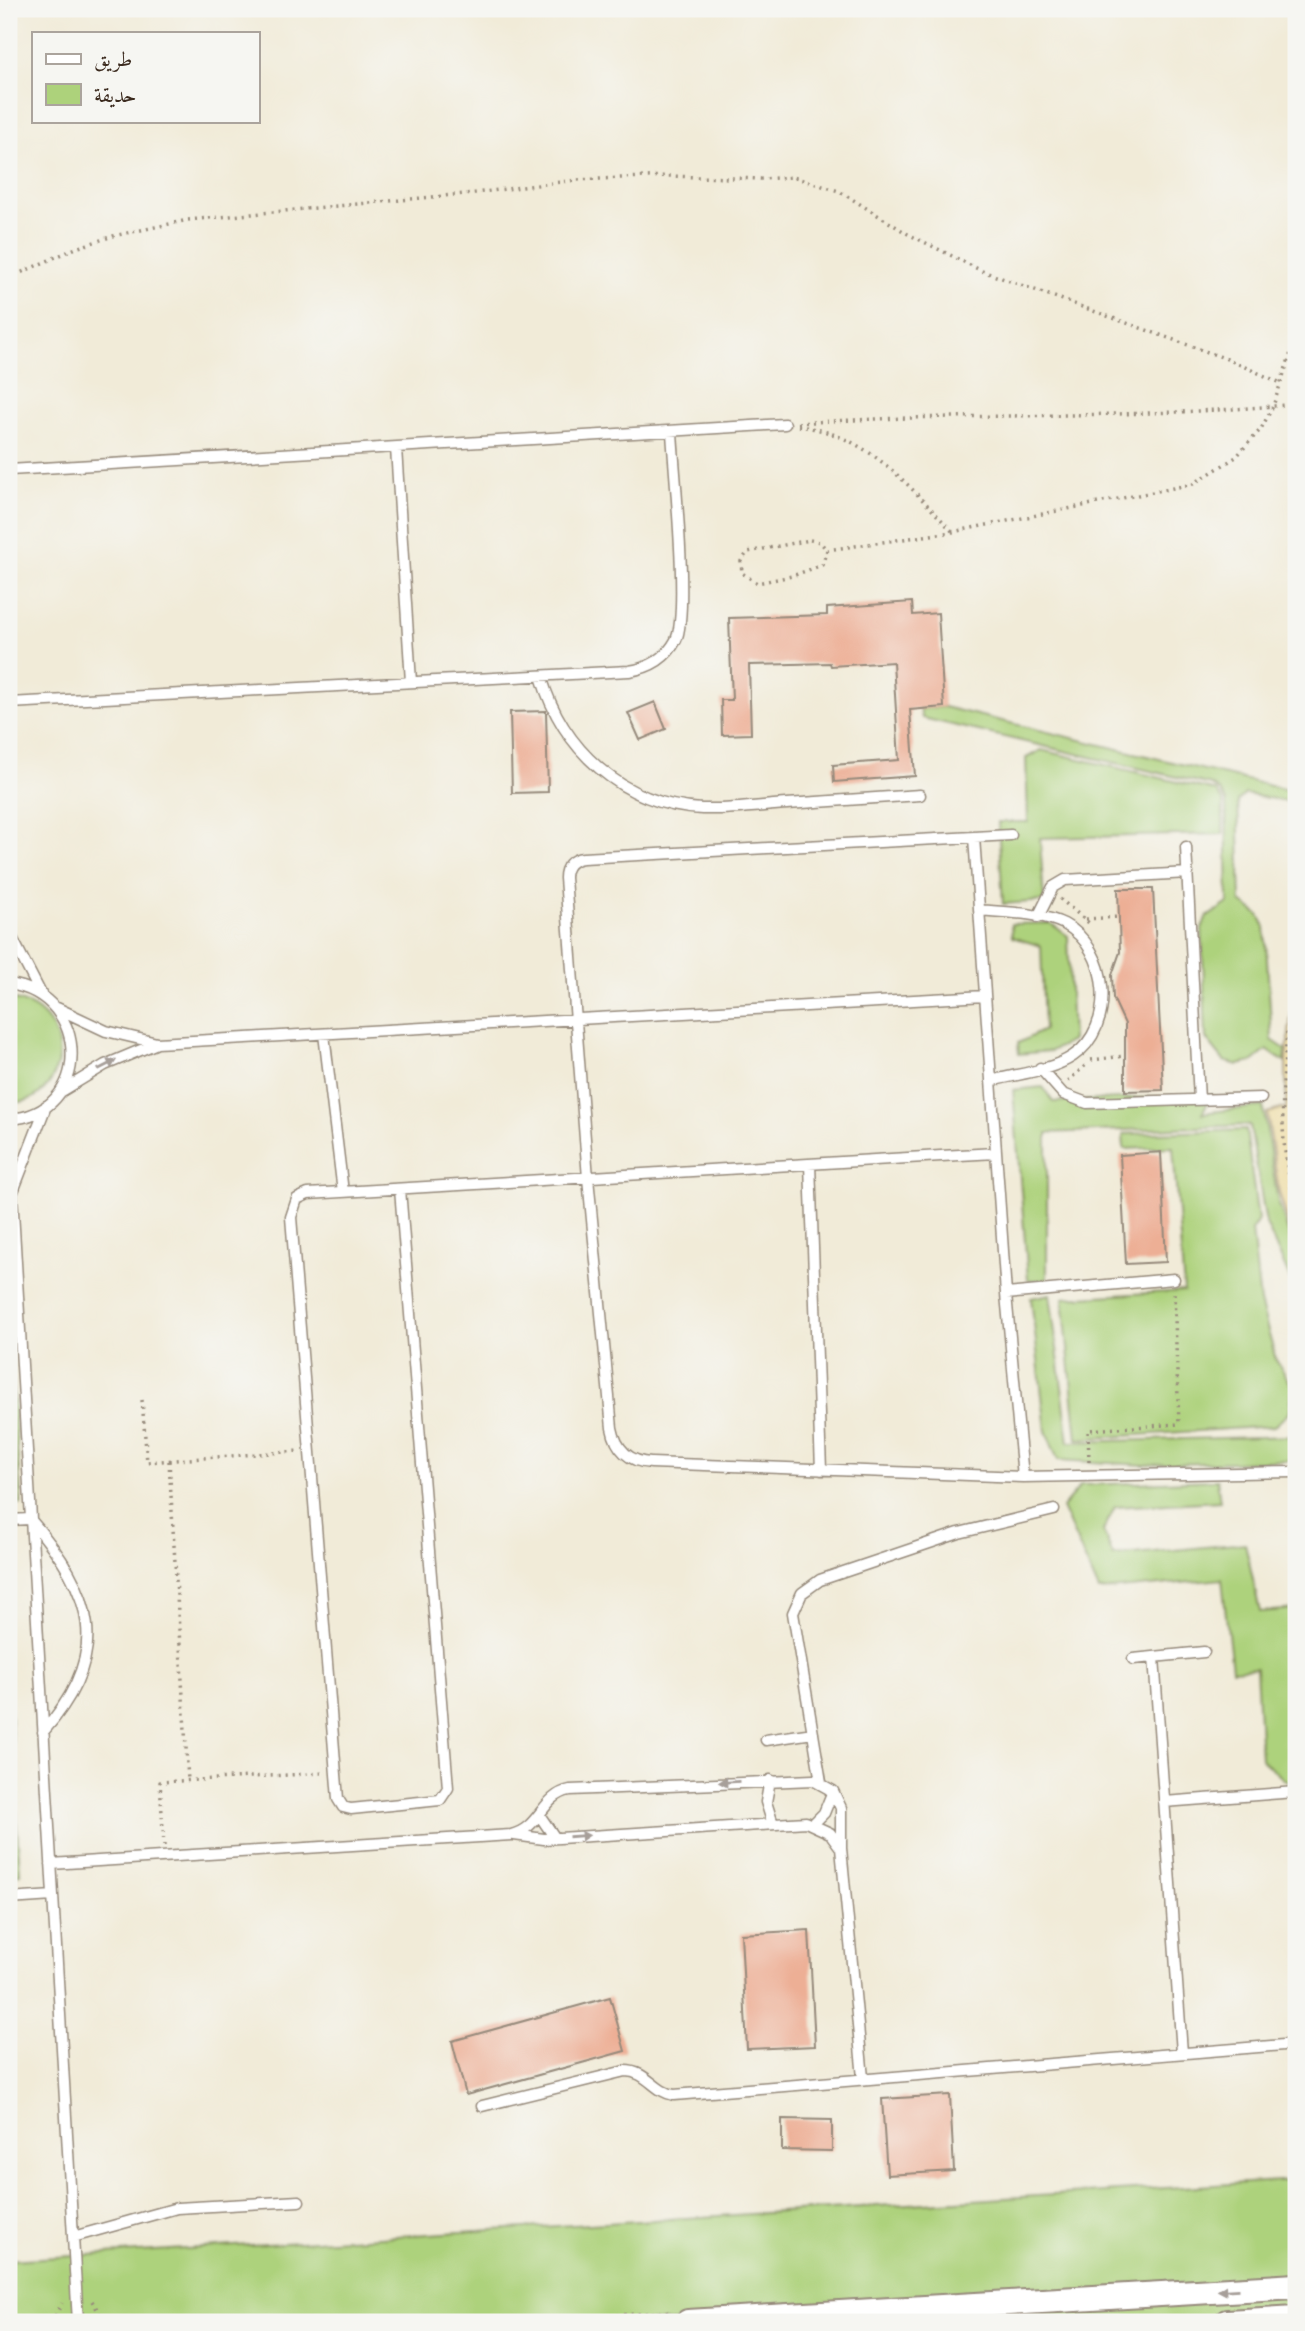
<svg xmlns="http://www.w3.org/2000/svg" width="1305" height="2331" viewBox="0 0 1305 2331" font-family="Alegreya,Amiri,serif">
<rect width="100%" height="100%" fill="#f6f6f2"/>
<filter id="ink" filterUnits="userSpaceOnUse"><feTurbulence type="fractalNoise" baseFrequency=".0143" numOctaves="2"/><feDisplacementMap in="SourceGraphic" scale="14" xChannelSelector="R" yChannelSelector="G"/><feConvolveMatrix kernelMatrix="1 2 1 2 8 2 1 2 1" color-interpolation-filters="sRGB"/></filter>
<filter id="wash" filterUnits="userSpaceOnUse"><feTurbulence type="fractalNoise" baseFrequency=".00686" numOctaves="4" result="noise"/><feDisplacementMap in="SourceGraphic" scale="28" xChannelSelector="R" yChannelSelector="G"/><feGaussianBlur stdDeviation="1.57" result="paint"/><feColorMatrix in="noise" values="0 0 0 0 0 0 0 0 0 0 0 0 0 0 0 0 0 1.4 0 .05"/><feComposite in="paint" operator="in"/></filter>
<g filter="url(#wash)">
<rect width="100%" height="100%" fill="#f1ebd8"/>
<!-- green -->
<path fill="#add27b" stroke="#747e4c" stroke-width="2" d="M944 707 1296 792V803L1245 794 1238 801 1241 902 1259 915 1265 927 1272 1040 1285 1049 1284 1062 1267 1050 1252 1062 1238 1065 1224 1061 1206 1039 1202 929 1206 918 1228 903 1226 801 1220 791 1211 785 922 718 920 709Z
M1041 750 1216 791 1223 801V834L1040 838 1044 901 1003 904 998 822H1028L1026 758Z
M1050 923 1068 936 1072 1041 1051 1051 1019 1054 1018 1043 1044 1030 1041 946 1012 937 1011 924Z
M9 999C80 1009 70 1104 9 1103Z
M1043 1087 1053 1102 1212 1095 1202 1113 1263 1106 1278 1202 1296 1255V1292L1266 1224 1250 1125 1047 1133V1280H1028L1013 1090Z
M1246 1130 1258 1220 1252 1230 1260 1302 1276 1360 1293 1387 1290 1412 1274 1426 1077 1439 1063 1298 1184 1291 1173 1147 1124 1149 1123 1134Z
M1050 1294 1069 1442 1296 1436V1460L1144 1465 1058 1460 1046 1431 1031 1298Z
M9 1334 21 1504H9Z
M1217 1480 1220 1501 1115 1507 1103 1531 1113 1556 1245 1543 1260 1612 1296 1609V1781L1287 1782 1261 1759 1256 1668 1232 1670 1222 1579 1099 1591 1062 1508 1081 1485Z
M9 1698 20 1874 9 1875Z
M1296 2180V2322H9V2260Z"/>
<!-- sand -->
<path fill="#eeda9e" stroke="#94825e" stroke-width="2" d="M1296 974V1249L1279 1193 1267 1113 1286 1108V1059Z"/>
<g id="blocks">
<!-- building -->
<path fill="#edaf95" d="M912 602 913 615 938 613 944 707 910 710 915 776 834 782 833 765 899 760 893 662 831 666 830 663 749 665 751 734 722 735 721 700H732L729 618 827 615V608Z
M655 702 666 729 640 740 628 713Z
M546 711 548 792 512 793 510 712Z
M1118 889H1153L1163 1090 1125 1091V1024L1113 998 1112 975 1120 952Z
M1161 1152 1166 1262 1126 1264 1120 1155Z
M809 1930 815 2046 747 2049 741 1934Z
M610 1997 625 2051 466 2095 452 2041Z
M950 2095 954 2171 887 2175 882 2099Z
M782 2119 832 2120V2151L782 2150Z"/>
</g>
</g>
<g filter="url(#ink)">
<use href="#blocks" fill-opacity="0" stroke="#968a7b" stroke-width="2"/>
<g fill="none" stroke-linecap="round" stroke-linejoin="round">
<defs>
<path id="service" d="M396 448 411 682
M9 470 785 424
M541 676C562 749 622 805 702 809 730 810 759 806 787 804 831 801 876 798 920 795
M9 703 629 671C649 668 666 659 676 640 689 612 674 471 672 432
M1011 835 583 858C572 859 565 866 565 878L588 1178 612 1428C616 1449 629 1462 651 1463L1023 1477 1296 1472
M974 837 1006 1294 1023 1477
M1186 847 1199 1100
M979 910C1006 913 1040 912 1064 924 1110 948 1117 1027 1073 1056 1051 1071 1016 1074 991 1081
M1038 917 1053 887 1065 880 1188 873
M9 932 41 994
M9 984C93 996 92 1115 9 1119
M57 1008 106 1031 157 1043 985 996
M324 1034 343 1192
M1040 1068 1063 1094 1087 1103 1261 1098
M62 1091 105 1065 155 1044
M46 1106 12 1194 78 2322
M810 1164 821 1470
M400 1189 448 1788 440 1800 351 1809 343 1807 338 1799 291 1217 297 1199 308 1194 941 1156 996 1153
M1006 1294 1174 1279
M9 1520 30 1519C94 1593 113 1653 43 1732
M1154 1657 1182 2053
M1133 1659 1204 1652
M766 1740 813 1733
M770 1780 766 1802 773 1824
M821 1782 793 1613 802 1593 820 1580 959 1533 1054 1510
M1164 1802 1296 1792
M540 1816 555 1838
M814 1823 824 1813 833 1791
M514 1835 544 1839 806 1822 830 1833 841 1848
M51 1864 511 1835C541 1828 541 1796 570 1790L813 1780 833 1791 841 1808V1848L863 2078
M9 1899 53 1896
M482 2106 625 2071C647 2071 654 2092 674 2095L1296 2044
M73 2237 177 2208 299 2201"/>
<path id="tertiary" d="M688 2322 1296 2286
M1227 2322 1296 2318"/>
</defs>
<!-- service casing -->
<use href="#service" stroke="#968a7b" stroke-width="13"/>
<!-- tertiary casing -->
<use href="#tertiary" stroke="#968a7b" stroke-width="28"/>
<!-- path -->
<path stroke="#968a7b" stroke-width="3.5" stroke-dasharray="2 5" stroke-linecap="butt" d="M9 278 76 248 113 236 188 220 475 193 576 180 668 176 761 179 793 177 839 191 908 234 982 271 1227 359 1281 383
M798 423C964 412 1131 420 1296 404
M798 426C868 434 907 484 952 531
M810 540 820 542 827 550 822 565 792 576 757 583 742 573 741 561 748 552Z
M827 550 952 532 1193 484 1236 457 1261 429 1273 406 1296 338
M1060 899 1089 923
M1086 919 1119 917
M1296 956C1287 1038 1271 1124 1296 1205
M1091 1060 1125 1056
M1296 1060V1140
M1068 1081 1086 1065
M142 1400 147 1462 299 1451
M169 1461 188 1781
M1089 1462 1088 1430 1179 1424 1174 1292
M164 1846 160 1782 324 1773
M92 2301 105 2322
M52 2322 62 2303
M491 2322 671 2312"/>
<!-- service -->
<use href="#service" stroke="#fff" stroke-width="10"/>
<!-- tertiary -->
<use href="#tertiary" stroke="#fff" stroke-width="24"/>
</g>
<!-- one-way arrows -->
<defs><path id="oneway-solid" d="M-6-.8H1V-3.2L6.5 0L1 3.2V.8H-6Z" transform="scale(1.75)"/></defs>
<g fill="#a79f9a">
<use href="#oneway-solid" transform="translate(107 1065) rotate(-27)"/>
<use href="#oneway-solid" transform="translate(729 1782) rotate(177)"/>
<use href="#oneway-solid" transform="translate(579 1836) rotate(-4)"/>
<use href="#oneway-solid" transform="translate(1228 2290) rotate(177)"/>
</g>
</g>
<!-- margin -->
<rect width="1305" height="2331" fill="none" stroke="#f6f6f2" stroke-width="35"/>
<!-- legend -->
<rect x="32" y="32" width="228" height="91" fill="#f6f6f2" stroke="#aba49d" stroke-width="2"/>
<rect x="46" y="54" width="35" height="10" fill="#ffffff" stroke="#aba49d" stroke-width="2"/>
<text x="94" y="66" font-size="21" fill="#3b2a1e">طريق</text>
<rect x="46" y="84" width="35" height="21" fill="#add27b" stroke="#aba49d" stroke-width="2"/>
<text x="94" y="102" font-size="21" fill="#3b2a1e">حديقة</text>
</svg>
